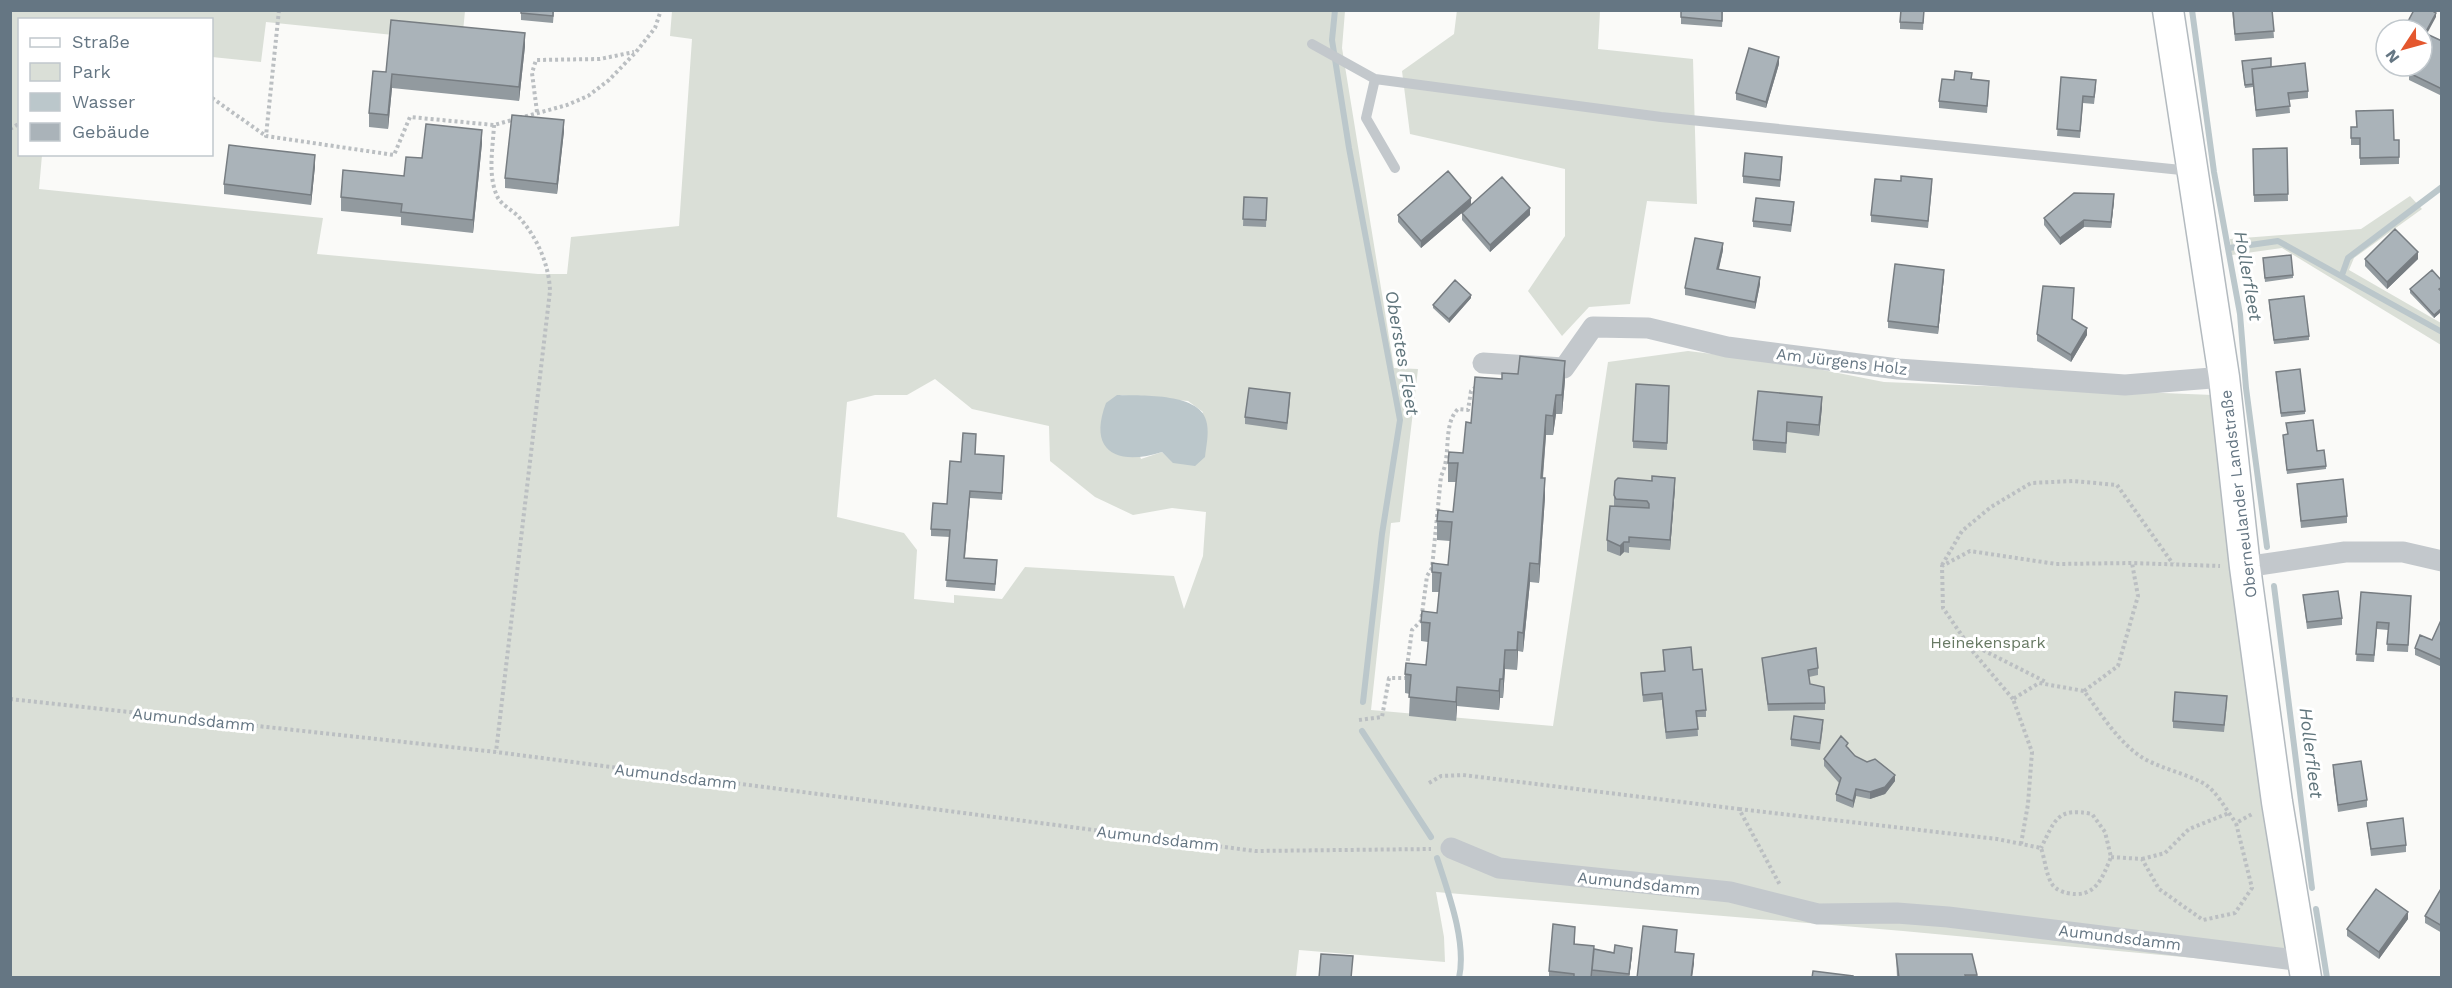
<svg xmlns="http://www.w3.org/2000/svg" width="2452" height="988" viewBox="0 0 2452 988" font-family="'Work Sans',sans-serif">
<rect width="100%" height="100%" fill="#fafaf8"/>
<!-- green -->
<path fill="#dadfd7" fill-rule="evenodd" d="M1457 10 1600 11 1598 49 1693 59 1697 204 1647 201 1630 304 1589 307 1562 336 1528 291 1565 236V169L1410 134 1402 71 1454 34Z
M10 11H465L462 42 266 22 261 62 212 57V20H20V154L42 155 39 189 323 218 317 254 538 274H567L571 237 679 226 692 39 670 36 672 11H1345L1342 48 1394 368 1418 369 1400 522 1391 523 1371 710 1553 726 1608 362 1688 351 1787 363 1884 382 2213 395 2290 967 1903 931 1436 892 1444 937 1445 962 1299 950 1296 977H11ZM935 379 972 409 1049 426 1050 461 1095 497 1133 515 1172 508 1206 512 1203 556 1184 609 1174 576 1025 567 1002 599 954 595V603L914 599 917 550 904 533 837 517 847 402 875 395H907ZM1117 395 1188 401 1203 412 1174 463 1162 452 1141 459Z
M2410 196 2422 209 2354 258 2349 270 2441 323V345L2282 248 2232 255 2230 239 2361 229Z"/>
<!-- water -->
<path fill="#bbc7cb" d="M1117 395C1142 396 1203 392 1207 424 1209 435 1206 447 1205 457L1195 466 1173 463 1162 452C1119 466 1087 453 1106 403Z"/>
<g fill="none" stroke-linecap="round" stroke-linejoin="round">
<!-- stream -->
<path stroke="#bbc7cb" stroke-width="6" d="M1335 10 1332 40 1349 148 1400 420 1382 534 1363 702
M2192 10 2214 172 2240 314 2246 388 2267 547
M2229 248 2278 241 2442 332
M2342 275 2348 258 2442 187
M2274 586 2312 888
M1362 731 1431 837
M1437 858C1448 892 1467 942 1459 978
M2316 909 2327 978"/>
<defs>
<path id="secondary" d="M2168 10 2224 377 2245 567 2277 802 2306 978"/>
</defs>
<!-- secondary casing -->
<use href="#secondary" stroke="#b3babf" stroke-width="33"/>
<!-- path -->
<path stroke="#bbbfc2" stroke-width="4" stroke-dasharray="3 3" stroke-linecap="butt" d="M279 10 266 136 394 155 410 117 494 125 567 105 588 96 609 80 636 52 655 28 661 10
M212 98 266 136
M537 112 532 73 536 60 600 59 634 52
M494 125C493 148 487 176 498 198 502 205 512 210 518 216 537 237 549 264 550 291L496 752
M10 129 20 123
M1942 565 1962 531 1991 507 2031 483 2073 481 2117 485 2173 564
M1967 642 2046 682
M1407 667 1412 630 1421 621 1427 576 1432 568 1441 476C1452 456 1442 425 1458 409L1468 410 1471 391 1476 387
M2084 691 2118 666 2138 596 2132 563
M10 699 496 752 1255 851 1431 849
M2013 699 1974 653 1943 608 1942 566 1970 551 2056 564 2132 563 2220 566
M1359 720 1382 717 1389 678H1406V675
M1429 783 1441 776 1463 775 1739 809 1780 885
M1739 809 1997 839 2041 848C2045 859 2046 875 2052 884 2055 889 2062 892 2067 893 2095 899 2102 879 2111 857L2105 832 2092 814C2057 807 2055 820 2041 848
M2021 844 2028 804 2032 752 2013 699 2039 683 2084 691C2101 714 2119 743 2143 758 2162 769 2184 773 2203 783 2217 791 2226 810 2236 823
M2111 857 2142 859 2159 889 2203 920 2235 913 2252 888 2236 823 2254 813
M2142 859 2165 853 2189 829 2229 813"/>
<!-- lane -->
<path stroke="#c3c8cc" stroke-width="10" d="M1312 44 1375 79
M1395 168 1366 118 1375 79 1661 117 2191 171"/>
<!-- street -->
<path stroke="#c3c8cc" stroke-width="21" d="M1483 363 1564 368 1593 327 1648 328 1727 347 1898 369 2125 385 2224 377
M2245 567 2345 552H2403L2442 561
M1451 848 1499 868 1730 892 1818 914 1897 913 1948 917 2303 961"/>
<!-- secondary -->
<use href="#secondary" stroke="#fff" stroke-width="30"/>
</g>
<!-- wall -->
<path fill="#929a9f" d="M521 10H554L553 23 521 20Z
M1681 10H1723L1722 27 1681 24Z
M1924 10 1923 30 1900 29V22Z
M2232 10H2272L2274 38 2235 41Z
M2442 41V96L2409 80V73Z
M525 46 519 101 392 88 388 129 369 127V113L386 72Z
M1779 64 1766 108 1736 100V93Z
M2242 65 2271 67 2308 91V98L2289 100 2290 113 2256 117 2253 87 2245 88Z
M2061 77 2096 87 2094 104 2083 103 2080 138 2057 136Z
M1972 79 1989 88 1987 113 1939 108V101L1954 80Z
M2351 127 2394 140H2399V164L2360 165V145H2351Z
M564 131 557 194 505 188V178Z
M482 143 473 233 401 225V217L341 211V197L404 176 422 158Z
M2287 148 2288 201 2254 202 2253 149Z
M1782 164 1780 187 1743 183V176Z
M315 166 311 205 224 194V184Z
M1901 181 1932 186 1928 228 1871 222V215Z
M1244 197 1267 198 1266 227 1243 226Z
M2114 201 2111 228 2084 227 2060 245 2044 225V218Z
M1471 205 1421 248 1398 222V215Z
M1794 209 1791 232 1753 227V221Z
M1462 213 1530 215 1490 252 1462 220Z
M1723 250 1719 269 1760 284 1755 309 1685 295V288Z
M2365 259H2418L2387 289 2365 266Z
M2263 261 2293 275V278L2265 282Z
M1944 277 1938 334 1888 328V321Z
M2442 281V291H2441L2442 292V311L2434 318 2410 293V289Z
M2074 295 2072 320 2087 335 2071 362 2037 341V334Z
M1471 298 1449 323 1433 308V305Z
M2269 304 2309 336V340L2274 344Z
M2276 375 2305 411V414L2281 417Z
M1502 379 1565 380 1562 414H1556L1553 435H1546L1543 478 1545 497 1539 583 1530 582 1523 652 1518 651 1517 670 1505 669 1503 698H1500L1499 710 1457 706 1456 721 1409 716 1410 694 1405 693V674L1426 665 1428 642 1421 641V622L1437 613 1439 592H1432V572L1448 565 1450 541 1437 540V521L1453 512 1456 482H1448V463L1463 453 1471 423Z
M1758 391 1822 407 1819 436 1787 432 1786 453 1753 450V440Z
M1669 393 1667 450 1633 448V441Z
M1290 400 1287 430 1245 424V417Z
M2283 438 2317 451 2326 466V469L2287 474Z
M976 441 975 454 1004 463 1002 500 970 498 965 558 997 567 995 591 946 587 950 537 931 536V529L947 504 961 462Z
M2297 484 2347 516V523L2301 528Z
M1675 488 1670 550 1629 547V553L1624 552 1620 556 1607 551V540L1614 506V495Z
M2361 592 2411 603 2408 652 2387 651 2388 630 2377 629 2374 662 2356 661Z
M2303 595 2342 618V625L2307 629Z
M2442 618V667L2415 655V648L2432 640Z
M1663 650 1693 670 1706 710V717H1697L1698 736 1666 739 1662 700 1643 702 1641 673 1664 671Z
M1762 658 1818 668V675L1809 677 1810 684 1825 703V710L1768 711Z
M2227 703 2224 732 2173 728V721Z
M1823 727 1820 750 1791 746V739Z
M1848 747 1855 756 1895 781 1885 794 1870 799 1856 796 1853 808 1836 801V794L1839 783 1824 766V759Z
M2333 765 2367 800V807L2338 812 2333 772Z
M2367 823 2406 845V852L2371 856Z
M2442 887V933L2425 923V916Z
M2408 919 2379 959 2347 936V929Z
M1575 937V944L1594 949 1632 955 1629 978H1549V971Z
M1896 954 1977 975V978H1897Z"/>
<!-- shaded-wall -->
<path fill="#777d82" d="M2436 13V17L2423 41V37Z
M525 33V46L519 101V87Z
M1779 57V64L1766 108V102Z
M392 74V88L388 129V115Z
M564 120V131L557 194V184Z
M482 130V143L473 233V220Z
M315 155V166L311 205V195Z
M2114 194V201L2111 228V222Z
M1471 198V205L1421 248V241Z
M1530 208V215L1490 252V245Z
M2084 220V227L2060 245V238Z
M1723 243V250L1717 276V269Z
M2418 252V259L2387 289V282Z
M1944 270V277L1938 334V327Z
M1760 277V284L1755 309V302Z
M1471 295V298L1449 323V319Z
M2442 308V311L2434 318V315Z
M2087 328V335L2071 362V355Z
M1565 361V380L1562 414V395Z
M1556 395V414L1553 435V416Z
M1822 397V407L1819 436V425Z
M1546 415V435L1541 497V478Z
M1545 478V497L1539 583V564Z
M1675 478V488L1670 550V540Z
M1624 542V552L1620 556V546Z
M1530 563V582L1523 652V633Z
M1518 632V651L1517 670V650Z
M1505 650V669L1503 698V679Z
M1500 679V698L1499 710V691Z
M1457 687V706L1456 721V702Z
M1895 775V781L1885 794 1870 799V792Z
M1856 789V796L1853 808V801Z
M2408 912V919L2379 959V952Z
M1632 948V955L1629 978V974Z
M1694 954V964L1692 978H1691Z"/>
<!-- building -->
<path fill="#aab3b9" stroke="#777d82" stroke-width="1.5" d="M521 10H553V16L521 13Z
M1681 10H1722V21L1681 17Z
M1901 10H1924L1923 23 1900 22Z
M2233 10H2272L2274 31 2235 34Z
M2414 10H2431L2436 13 2423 37 2422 36V30H2410L2405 27Z
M391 20 525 33 519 87 392 74 388 115 369 113 373 71 386 72Z
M2429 35 2442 41V89L2409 73 2413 66H2422V48Z
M1749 48 1779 57 1766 102 1736 93Z
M2271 58V67L2252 69 2253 84 2245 85 2242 61Z
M2305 63 2308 91 2288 93 2290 106 2256 110 2252 69Z
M1955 71 1972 73 1971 79 1989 81 1987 106 1939 101 1942 79 1954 80Z
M2061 77 2096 80 2094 97 2083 96 2080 131 2057 129Z
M2393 110 2394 140H2399V157L2360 158V138H2351V127H2357L2356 111Z
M512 115 564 120 557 184 505 178Z
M426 124 482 130 473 220 401 212 402 204 341 197 343 170 404 176 406 157 422 158Z
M229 145 315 155 311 195 224 184Z
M2287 148 2288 194 2254 195 2253 149Z
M1745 153 1782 157 1780 180 1743 176Z
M1448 171 1471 198 1421 241 1398 215Z
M1901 176 1932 179 1928 221 1871 215 1875 179 1901 181Z
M1502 177 1530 208 1490 245 1462 213Z
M2074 193 2114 194 2111 222 2084 220 2060 238 2044 218Z
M1244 197 1267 198 1266 220 1243 219Z
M1756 198 1794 202 1791 225 1753 221Z
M2395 229 2418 252 2387 282 2365 259Z
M1695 238 1723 243 1717 269 1760 277 1755 302 1685 288Z
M2291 255 2293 275 2265 278 2263 258Z
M1895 264 1944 270 1938 327 1888 321Z
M2432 270 2442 281V287L2439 289 2442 292V308L2434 315 2410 289Z
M1455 280 1471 295 1449 319 1433 305Z
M2043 286 2074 288 2072 319 2087 328 2071 355 2037 334Z
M2304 296 2309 336 2274 340 2269 300Z
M1520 356 1565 361 1562 395H1556L1553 416 1546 415 1541 478H1545L1539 564 1530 563 1523 633 1518 632 1517 650H1505L1503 679H1500L1499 691 1457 687 1456 702 1409 697 1411 675 1405 674 1406 663 1426 665 1430 623 1421 622 1422 611 1437 613 1441 573 1432 572V563L1448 565 1452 522 1437 521 1438 510 1453 512 1458 463H1448L1449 452 1463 453 1466 422 1471 423 1475 377 1502 379V373L1518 374Z
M2300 369 2305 411 2281 413 2276 372Z
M1636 384 1669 386 1667 443 1633 441Z
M1249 388 1290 393 1287 423 1245 417Z
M1758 391 1822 397 1819 425 1787 422 1786 443 1753 440Z
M2313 420 2317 451 2324 450 2326 466 2287 470 2283 435 2288 434 2286 423Z
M963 433 976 434 975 454 1004 456 1002 493 970 491 964 558 997 560 995 584 946 580 950 530 931 529 933 503 947 504 950 461 961 462Z
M1652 476 1675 478 1670 540 1629 537V542H1624L1620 546 1607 540 1610 506 1649 508V504L1647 501 1616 499 1614 495 1615 481 1618 478 1652 481Z
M2343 479 2347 516 2301 521 2297 484Z
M2338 591 2342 618 2307 622 2303 595Z
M2361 592 2411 596 2408 645 2387 644 2389 623 2377 622 2374 655 2356 654Z
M2442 618V660L2415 648 2420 635 2432 640Z
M1691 647 1693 670 1702 669 1706 710 1696 711 1698 729 1666 732 1662 693 1643 695 1641 673 1665 671 1663 650Z
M1816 648 1818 668 1808 670 1810 684 1824 687 1825 703 1768 704 1762 658Z
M2175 692 2227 696 2224 725 2173 721Z
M1794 716 1823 720 1820 743 1791 739Z
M1841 736 1848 743 1846 746 1855 756 1867 762 1875 759 1895 775 1885 787 1870 792 1856 789 1853 801 1836 794 1841 778 1824 759Z
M2361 761 2367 800 2338 805 2333 765Z
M2403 818 2406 845 2371 849 2367 823Z
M2442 887V926L2425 916Z
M2376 889 2408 912 2379 952 2347 929Z
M1553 924 1575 927 1574 944 1594 946 1591 978H1574V974L1549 971Z
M1643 926 1677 930 1675 952 1694 954 1691 978H1637Z
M1615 945 1632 948 1629 974 1592 970 1594 949 1614 953Z
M1321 954 1353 956 1351 978H1319Z
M1896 954H1972L1977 975H1965L1966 978H1899Z
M1813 971 1853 976V978H1812Z"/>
<g text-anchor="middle" stroke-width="6" stroke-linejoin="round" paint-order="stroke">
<!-- street labels -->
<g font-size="16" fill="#657683" stroke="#fff">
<text transform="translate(1842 361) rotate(7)" y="6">Am Jürgens Holz</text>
<text transform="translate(2238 494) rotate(-97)" y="6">Oberneulander Landstraße</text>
<text transform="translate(194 719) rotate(6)" y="6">Aumundsdamm</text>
<text transform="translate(676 776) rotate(7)" y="6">Aumundsdamm</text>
<text transform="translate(1158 838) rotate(7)" y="6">Aumundsdamm</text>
<text transform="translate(1639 883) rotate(6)" y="6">Aumundsdamm</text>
<text transform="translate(2120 937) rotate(7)" y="6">Aumundsdamm</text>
</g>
<!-- park labels -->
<g font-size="16" fill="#687a64" stroke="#fff">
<text x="1988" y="648">Heinekenspark</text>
</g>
<!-- water labels -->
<g font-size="18" font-style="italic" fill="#60757c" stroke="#fff">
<text transform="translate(2248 276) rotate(80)" y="6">Hollerfleet</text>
<text transform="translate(1402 353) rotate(80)" y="6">Oberstes Fleet</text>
<text transform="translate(2311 753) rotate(83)" y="6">Hollerfleet</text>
</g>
</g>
<!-- border -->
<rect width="2452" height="988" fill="none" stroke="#657683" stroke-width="24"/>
<!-- legend -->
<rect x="18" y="18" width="195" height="138" fill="#ffffff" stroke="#c1c8cd" stroke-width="1.5"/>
<rect x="30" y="38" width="30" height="9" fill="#ffffff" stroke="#c1c8cd" stroke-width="1.5"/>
<text x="72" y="48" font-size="18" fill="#657683">Straße</text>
<rect x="30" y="63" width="30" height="18" fill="#dadfd7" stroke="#c1c8cd" stroke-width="1.5"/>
<text x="72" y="78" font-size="18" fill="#657683">Park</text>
<rect x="30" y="93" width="30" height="18" fill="#bbc7cb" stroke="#c1c8cd" stroke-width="1.5"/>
<text x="72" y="108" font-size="18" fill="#657683">Wasser</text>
<rect x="30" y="123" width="30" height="18" fill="#aab3b9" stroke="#c1c8cd" stroke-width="1.5"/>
<text x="72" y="138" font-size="18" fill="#657683">Gebäude</text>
<!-- north arrow -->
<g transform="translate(2404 48) rotate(234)"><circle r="28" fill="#ffffff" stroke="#c1c8cd" stroke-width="1.5"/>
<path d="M0-4.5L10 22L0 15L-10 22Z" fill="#e4572e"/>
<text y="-9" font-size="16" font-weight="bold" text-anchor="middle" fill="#657683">N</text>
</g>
</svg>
